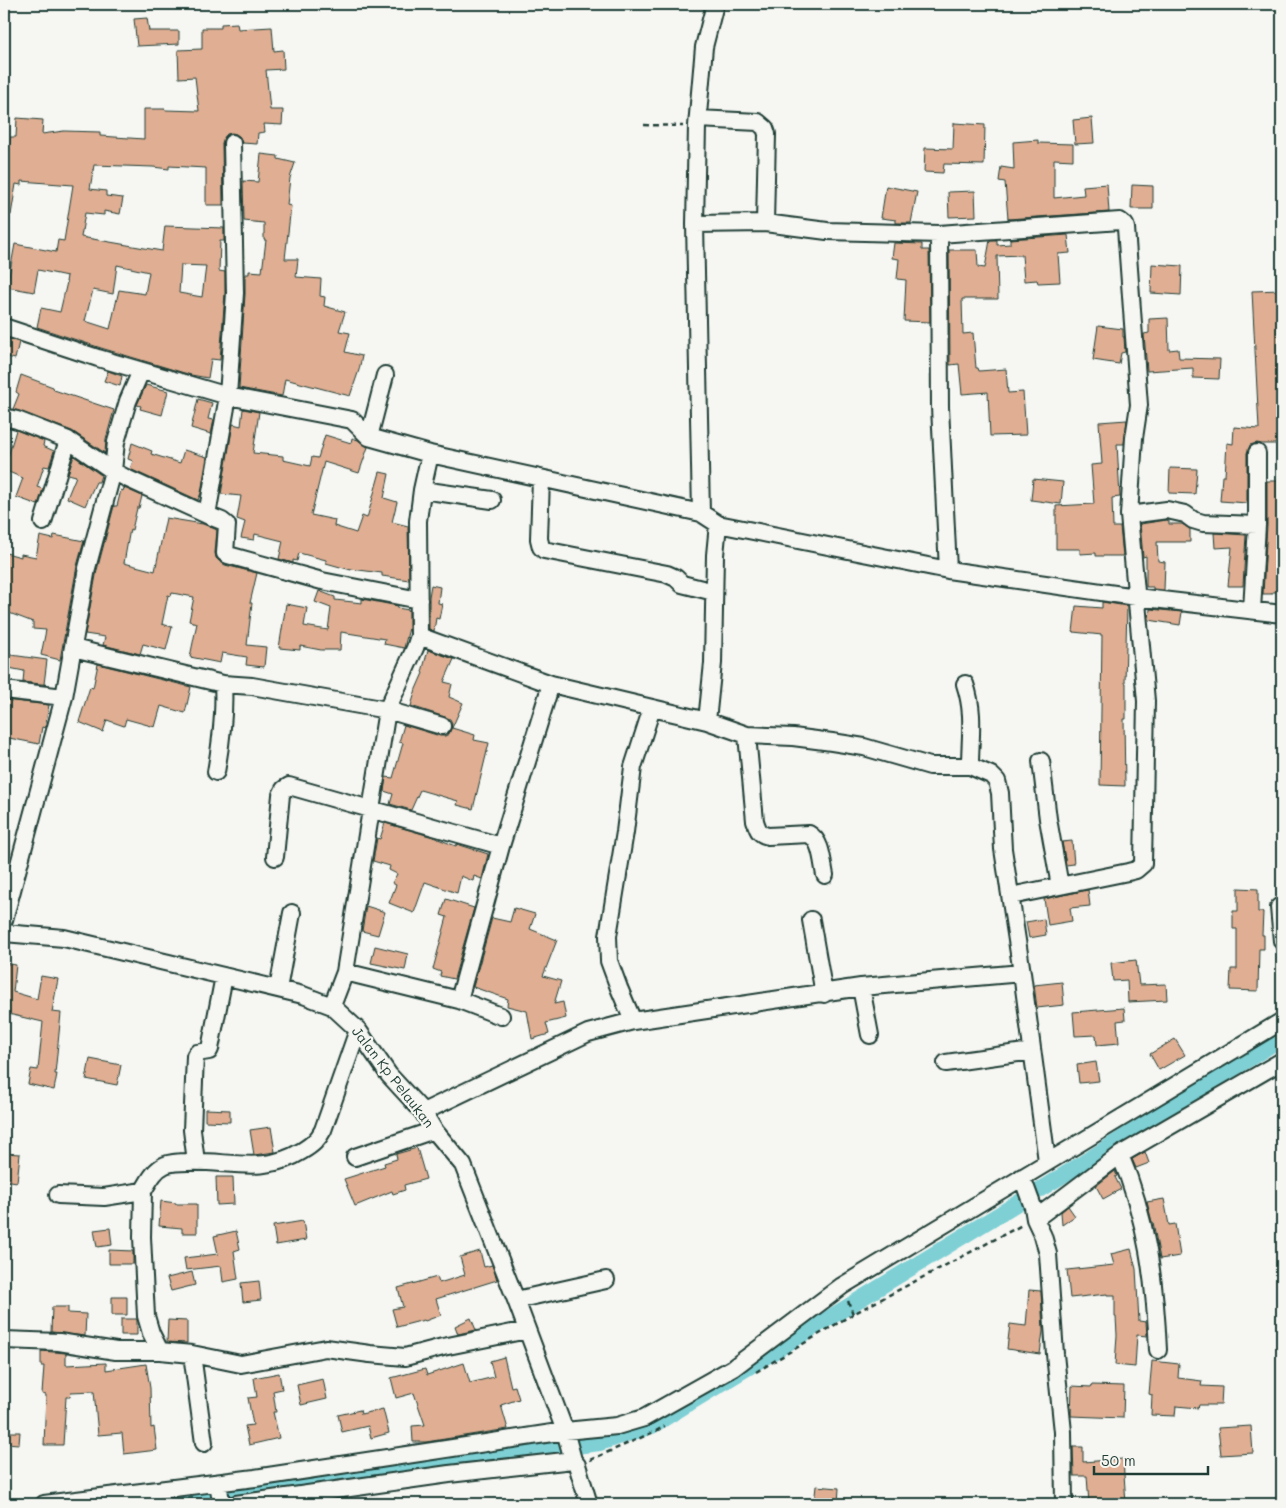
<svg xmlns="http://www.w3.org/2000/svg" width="1286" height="1508" viewBox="0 0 1286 1508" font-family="Mali,sans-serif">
<rect width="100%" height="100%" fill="#f6f6f2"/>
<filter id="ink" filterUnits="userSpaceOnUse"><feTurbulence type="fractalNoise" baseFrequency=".02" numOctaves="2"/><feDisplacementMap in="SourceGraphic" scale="10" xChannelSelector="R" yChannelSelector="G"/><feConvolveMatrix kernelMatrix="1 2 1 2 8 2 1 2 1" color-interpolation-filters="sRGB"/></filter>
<g filter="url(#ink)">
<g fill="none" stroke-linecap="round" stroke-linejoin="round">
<!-- canal -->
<path stroke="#7ed0d5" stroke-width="16" d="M152 1504 226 1495 487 1457 600 1443 652 1426 1070 1171 1282 1038"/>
</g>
<!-- building -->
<path fill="#e0ae92" stroke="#1f3d34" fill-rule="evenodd" d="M147 18 149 31H179V44L137 46 134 19Z
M237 23 238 29 272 27 274 51 283 50 284 69 266 70 270 110H283L282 125 264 124 265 132 258 133 257 144 242 143 240 137 236 134 232 133 227 134 224 138 222 143 223 205H206V168L169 166V169L153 167 94 165 90 189 106 191V196L123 198 120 214 104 211V215L85 213 81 237 162 251 165 226 224 228V241H220L219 271 225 272V293L220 360 211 359 208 378 191 375 101 348 37 327 41 308 60 312 67 282H66L67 276 38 270 34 292 7 287 15 244 56 252 58 240 64 241 73 185 21 181V185L16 184 11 215 4 214V163H8L10 137H16L17 118 43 120 42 134 64 131 100 132V136L144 139V109H165V110L199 111 195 77 179 78 178 50 202 49V28H221V24ZM117 265 149 272 145 294 119 290 110 329 85 321 93 290 113 294ZM181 265 206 266 202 297 179 293Z
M1092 118 1094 143 1075 144 1073 120Z
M954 123 985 125 984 165 944 164 943 173 924 172 925 148 953 149Z
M1038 140V143L1073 144V160L1054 159V198L1084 195 1083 186 1107 184 1109 212 1008 219 1005 182 999 181 1001 167 1014 169 1013 142Z
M261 154 278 156V159L295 163 290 178 287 205 291 206 285 259H298L296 277 321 279 320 296 325 297 324 306 345 312 339 331 350 333 345 352 362 356 359 370 350 396 285 379 282 396 239 388 245 294V274H249V271L262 272 266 240H264V223L244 221 243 181 258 182Z
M1132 185 1153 186V209H1131Z
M886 186 917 192 911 223H896V220L881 218Z
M975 191 976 216 949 217 948 192Z
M1068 235 1070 253 1058 254 1060 282 1038 283 1037 280 1024 281 1022 255 997 256 998 299H962L963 334 973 333 976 368H978L979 371 1006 369 1008 393 1023 392 1026 435 990 436 988 392 962 394 959 364 950 365 949 250H977L978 267 985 268 990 240H997V245L1010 244V239Z
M894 243 922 244V250H929L930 322 904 321 906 280 897 279 899 259 892 258Z
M1152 264 1182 266 1181 295 1151 293Z
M1282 290V302L1278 303 1280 342H1282V444H1262L1257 443 1250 445 1247 453V503L1220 501 1222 476H1225L1227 443 1233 444 1234 427 1259 429 1252 291Z
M1168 318 1169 350 1178 349 1179 358 1220 359 1219 379 1193 378V368L1147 371 1144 334 1149 333V319Z
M1098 326 1123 329V337H1124L1125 352 1121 353 1119 364 1093 360Z
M6 338 19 342 15 359 4 356V346Z
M108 371 122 376 120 386 104 381Z
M21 375 53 387 54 390 114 410 106 439 105 453 72 431 13 409 19 394 16 392Z
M146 385 168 391 162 415 140 409 141 406 137 405Z
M198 399 212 403 208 419 214 420 211 434 191 428Z
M243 409 259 412 253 453 283 456V460L310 466 312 457 318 458 325 435 351 443 352 438 358 440 368 447 359 473 324 462 311 515 335 520 334 526 356 533 362 516 367 518 380 472 389 474 384 498 397 502 392 522 408 526 409 580 382 576V573L351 569V570L326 563V560L299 553 297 561 293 560V563L279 559 283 541 255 534 254 540 241 538 245 522 237 519 241 496 221 494 233 424 241 426Z
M1127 420 1124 444H1117L1120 497 1112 498 1113 527H1120L1123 556H1096V553L1080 554V549H1056V506L1094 504 1091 465 1102 464 1099 422Z
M16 430 44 441 43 446 54 451 49 467 44 466 37 487 43 489 38 505 16 497 23 478 4 470Z
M132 443 152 451 151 454 180 463 184 450 207 457 201 493 198 500 130 469 133 461 128 459Z
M74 456 101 475 99 482H96L85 506 67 498 76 476 68 474Z
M1170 468 1197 469 1195 494 1169 493Z
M1033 479 1063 482 1061 504 1031 500Z
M1267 481H1282V592H1272V594H1263L1267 525Z
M124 488 142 496 139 508H137L132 530 130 529 124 563 155 571 166 518 203 524 217 530 215 553 216 558 219 561 225 565 257 573 250 603H252L247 645 266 647 264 667 246 665 247 657 222 653 220 663 190 657 197 623 189 621 194 597 172 593 171 596 168 595 162 624 172 627 166 650 143 644 140 654 103 645 105 637 85 634 97 570 114 506H117L121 490 123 491Z
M1167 520 1169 521V524H1182L1190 529V542H1157L1158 561 1165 562 1164 590 1153 589V587H1146V556L1143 557 1140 524Z
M1214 533 1246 535 1243 586H1228L1232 547 1215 548Z
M54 535 84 541 77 566 60 660 41 655 46 630 33 629V622L4 611V559L6 553 21 557V554L36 557 40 536 53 539Z
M431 585 440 587 438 603 442 604 439 619 436 618 434 631 429 629V597Z
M319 591 335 597V600L362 603V599L398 606 397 608 409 610V628L404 648 384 644 385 639 341 632 340 650H321L300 646V650L279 648 286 604 307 608 304 626 328 630 331 608 315 602Z
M1102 602 1127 606 1125 683H1126V719H1124L1125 786 1100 785 1102 635 1073 632 1076 606 1102 608Z
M1150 609 1182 612 1180 625 1149 620Z
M428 650 454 659 444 682 452 684 449 697 463 703 452 728 475 735 474 740 489 743 473 809 457 805 458 801 420 790 411 810 390 804 393 794 384 791 386 777 393 778 403 743 399 742 404 725 440 736H445L449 734 451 729 452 723 450 719 445 717 411 706 416 689 423 673 422 672Z
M4 654 47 660 44 684 50 685 23 682 24 671 4 667Z
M98 664 191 687 185 713 161 706 155 727 126 719 124 726 107 720 103 732 79 722 90 687 93 688Z
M4 700 49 705 45 728 42 727 39 744 4 737 6 713 4 712Z
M385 823 433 837 456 846 457 844 488 854 482 879 474 876 473 881 461 876 457 893 425 882 414 913 389 903 396 885 392 883 397 874 389 870 390 866 373 861 377 838 380 839Z
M1072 841 1074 864 1066 865 1062 842Z
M1238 888 1258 889V912H1263L1262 935H1264V949H1259L1258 991 1230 990 1231 969H1237V929H1233V911H1238Z
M1088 890 1090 906 1070 908 1072 921 1048 925 1044 899Z
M446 899 474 908 454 979 440 976 441 972 433 969 447 917 441 915Z
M366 906 385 912 378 935 362 931Z
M514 908 535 914 530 929 557 940 543 976 561 981 554 1004 563 1002 566 1018 546 1023 549 1034 532 1039 527 1011 507 1006 508 999 473 987 492 918 510 922Z
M1044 919 1046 935 1029 938 1026 922Z
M375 946 408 954 405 970 371 963Z
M1136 960 1139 985 1166 984 1167 1000 1128 1002 1127 980 1113 981 1111 963Z
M4 963 16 965 13 992 37 999 41 976 58 979 52 1012 61 1013 55 1074H57L54 1090 28 1084 31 1069 38 1070 43 1022 4 1013Z
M1062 982 1064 1005 1037 1008 1034 985Z
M1124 1008 1125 1020 1117 1021 1119 1043 1097 1045 1096 1035 1075 1036 1073 1012Z
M1175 1039 1185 1055 1159 1070 1150 1054Z
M90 1059 121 1065 117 1085 86 1079Z
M1096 1062 1099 1081 1079 1083 1077 1065Z
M205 1109 230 1110V1122L205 1121Z
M271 1127 275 1152 254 1155 250 1130Z
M417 1148 426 1179 404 1185 405 1190 393 1194 392 1191 355 1206 344 1179 385 1166 384 1163 397 1159 396 1154Z
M1145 1152 1149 1163 1136 1168 1132 1159Z
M4 1153 20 1154 17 1182 4 1180Z
M1115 1171 1117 1176 1115 1177 1121 1189 1103 1199 1096 1186Z
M216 1177H233L234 1204 217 1205Z
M1164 1199 1169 1225 1175 1224 1180 1256 1160 1259 1153 1222H1152L1147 1202Z
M161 1201 176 1203V1204H197V1233H182V1228L159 1226Z
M1068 1206 1075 1216 1062 1225 1061 1212Z
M303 1221 306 1240 276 1245 273 1226Z
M110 1228 112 1245 97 1247 94 1230Z
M236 1231 240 1249 234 1251 238 1279 223 1282 221 1266 186 1270 184 1258 218 1254 214 1236Z
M1131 1249 1136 1269 1139 1321 1146 1322 1147 1336 1137 1335 1135 1367 1115 1365 1117 1335 1116 1317H1115V1295H1107V1294L1070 1298 1067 1270 1114 1265 1111 1254Z
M109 1250 133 1251V1264H109Z
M480 1251 484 1267 492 1265 497 1280 436 1299 441 1315 425 1321 424 1320 397 1327 392 1309 403 1307 398 1288 437 1277 439 1283 465 1275 460 1257Z
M192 1272 195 1285 171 1291 167 1278Z
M259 1281 261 1300 243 1302 241 1283Z
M1029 1290 1041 1291 1043 1331 1040 1354 1007 1349 1010 1324 1026 1326Z
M112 1297H127V1315H112Z
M52 1307H68V1313L86 1314 85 1336 51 1332Z
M471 1318 476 1330 458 1334 455 1326Z
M121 1319H137V1335H121Z
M168 1320 187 1321V1343L167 1342Z
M41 1351 66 1353V1365L106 1363V1370L146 1364 150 1388 151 1428 154 1427 157 1450 124 1454 122 1433 98 1435 94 1391 71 1392 70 1397H66L63 1445H44L46 1395 42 1394 44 1366H41Z
M504 1357 511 1387 515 1386 519 1399 501 1405 508 1429 426 1442H413L412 1426 425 1425 414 1393 396 1398 391 1378 425 1369 427 1375 464 1363 470 1383 494 1377 490 1361Z
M1152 1361 1179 1364 1178 1378 1202 1381 1201 1386 1222 1387 1221 1405H1199L1198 1408 1176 1406 1175 1416 1151 1415 1152 1395 1149 1394Z
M279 1373 282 1389 273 1391 276 1412H273L279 1438 249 1445 245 1426 253 1425 248 1398 257 1397 254 1378Z
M323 1379 327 1399 301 1405 297 1385Z
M1092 1385 1124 1386 1123 1418 1071 1416 1072 1386 1091 1387Z
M383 1409 389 1433 371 1438 368 1426 342 1432 338 1415 360 1410 361 1414Z
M1251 1426 1253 1453 1221 1455 1218 1428Z
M4 1432H20L19 1444 4 1443Z
M1073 1447H1083V1462L1123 1459 1126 1504H1089L1087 1476H1074Z
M816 1486 839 1488 838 1504H814Z"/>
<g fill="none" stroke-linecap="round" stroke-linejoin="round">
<defs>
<path id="minor" d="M698 119 758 122 765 128 767 134 765 223
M695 224 765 223 827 231 939 234 940 407 948 570
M939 234 1120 221 1125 225 1126 228 1139 405 1134 438 1129 515 1146 701 1143 864 1136 870 1128 872 1011 896
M4 327 98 358 228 396 352 420 369 437 430 454 701 513 718 524 948 570 1136 597 1282 614
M4 417 17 420 68 440 113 471 126 478 207 515 222 521 227 525 225 553 228 555 322 581 419 600
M369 437 385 375
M541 479 539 539 541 547 544 550 667 574 676 578 682 584 714 592
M422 490 492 500
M701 513 695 224 697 126 704 47 715 4
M207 515 228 396 235 293 232 143
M1129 515 1167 510 1185 514 1193 520 1203 523 1257 525
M43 522 68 440
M1252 610 1257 525V453
M419 636 551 684 707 721 713 663 715 555 718 524
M73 648 223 684 252 686 387 710 442 726
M4 690 64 697
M707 721 747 735 755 821C758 830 759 834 768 836L809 834C822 841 822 862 825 875
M747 735 793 737 832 742 864 747 930 766H970C970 736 975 714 965 684
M1041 761 1048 819 1060 886
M970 766 991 775 997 781 1000 793 1003 849 1022 973 1047 1161
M216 772C221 743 225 714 223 684
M275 857 281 795 284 789 289 786 501 846
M1279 907 1282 941
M4 920 64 697 87 568 113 471 116 442 128 401 141 371
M811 920 824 994
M4 933 64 938 303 995 332 1006 358 1030 389 1075 423 1112 434 1130 463 1165 516 1300 565 1431 573 1460 577 1465 589 1504
M345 972 459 1000 501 1016
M861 987 870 1035
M278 989 292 913
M459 1000 501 846 551 684
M332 1006 345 972 387 710 415 648 419 636 418 521 422 490 430 454
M633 1021 619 988 609 961 608 936 625 832 633 767 652 708
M946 1063 1032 1051
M423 1112 588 1033 633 1021 861 987 1022 973
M1120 1155C1147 1218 1155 1282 1158 1350
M355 1157 434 1130
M196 1162 192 1130 195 1056 197 1053 209 1051 210 1049 224 976
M1022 1177 1033 1207 1035 1219 1043 1236 1048 1254 1055 1354 1063 1432 1064 1504
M143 1191C149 1181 154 1170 165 1165 172 1162 181 1162 188 1162 228 1160 264 1175 302 1151 312 1145 318 1140 323 1130L358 1030
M58 1195 104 1197 143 1191 142 1237 146 1316 151 1333 160 1351
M1035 1219 1120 1155 1282 1061
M516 1300 606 1280
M4 1340 59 1342 116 1351H160L192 1354 241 1364 326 1348 370 1354 405 1357 443 1347 527 1330
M192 1354 204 1443
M218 1483 221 1501 225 1504
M44 1504 255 1478 565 1431 617 1426 644 1418 733 1368 842 1286 1282 1021
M236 1504 449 1474 573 1460"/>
</defs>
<!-- minor casing -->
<use href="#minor" stroke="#1f3d34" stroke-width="20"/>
<!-- path -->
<path stroke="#1f3d34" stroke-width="2.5" stroke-dasharray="5 4" stroke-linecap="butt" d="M644 125 683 126
M848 1301 853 1314
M756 1372 853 1314 1022 1225
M590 1460 656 1431 665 1426"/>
<!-- minor -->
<use href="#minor" stroke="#f6f6f2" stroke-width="16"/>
</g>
</g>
<g text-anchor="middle" stroke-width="4.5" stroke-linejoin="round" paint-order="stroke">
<!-- street labels -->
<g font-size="14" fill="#1f3d34" stroke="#f6f6f2">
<text transform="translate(393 1077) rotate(52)" y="5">Jalan Kp Pelaukan</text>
</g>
</g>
<!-- margin -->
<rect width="1286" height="1508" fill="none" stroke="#f6f6f2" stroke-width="20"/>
<rect x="10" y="10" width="1266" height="1488" fill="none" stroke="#1f3d34" stroke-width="2" filter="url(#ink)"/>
<!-- scale -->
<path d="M1094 1466v8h114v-8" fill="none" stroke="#1f3d34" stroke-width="2.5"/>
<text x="1101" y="1466" font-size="15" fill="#1f3d34" stroke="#f6f6f2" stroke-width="4" paint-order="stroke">50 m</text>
</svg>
